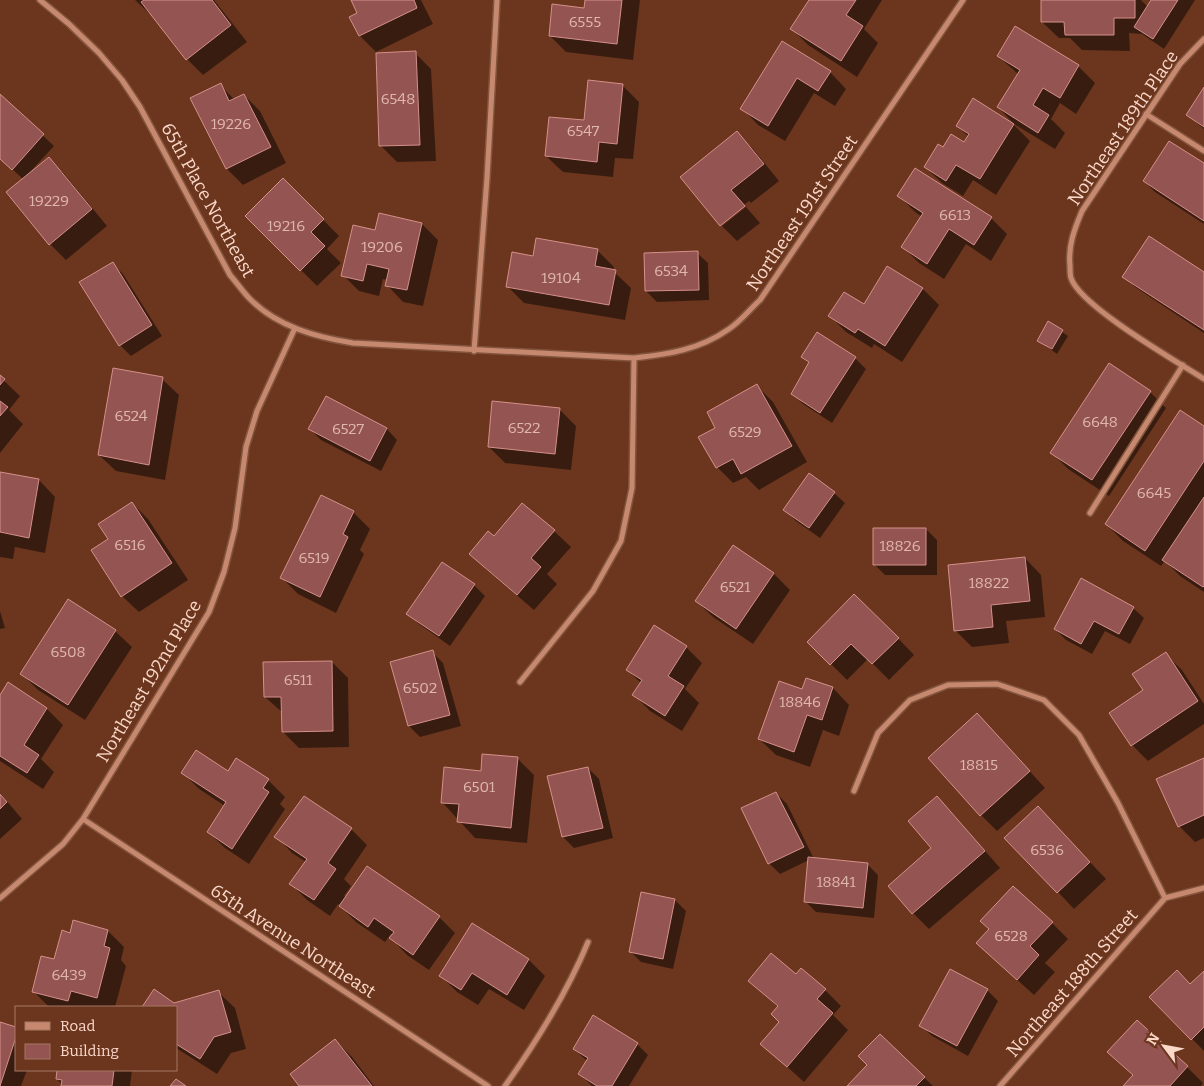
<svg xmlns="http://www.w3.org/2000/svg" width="1204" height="1086" viewBox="0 0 1204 1086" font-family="Bitter,serif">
<rect width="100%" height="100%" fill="#6c361e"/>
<!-- shadow -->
<path fill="#0007" d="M135 0H214L247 42 203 75 187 59 150 12 149 13Z
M353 0H421L433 24 376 52 360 36 359 13Z
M586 0H640L633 60 566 52 550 36 585 10Z
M810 0H882L864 29 878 43 857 77 808 45 792 29Z
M1042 0H1141L1148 7 1152 2 1149 0H1195L1164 49 1142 34 1129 33 1130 51 1082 50 1070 38H1059L1042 22Z
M1015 28 1078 66 1095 83 1076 114 1060 103 1051 119 1065 133 1055 149 1014 124 998 107 1018 74 998 56Z
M783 43 830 72 846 89 835 106 814 93 785 141 758 125 742 108Z
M415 53 431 69 436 161 397 162 381 146Z
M220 85 235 100 244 95 260 111 286 163 243 185 227 169 192 99Z
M622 85 639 102 633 159 615 158 613 177 563 172 546 156 585 122Z
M1204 89V129L1187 115Z
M0 95 54 146 31 171 32 172 49 158 65 175 107 226 66 260 50 244 23 179 0 158Z
M974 99 1014 125 1030 141 996 195 973 180 963 196 942 183 925 167 943 149 965 144 969 137 957 126Z
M737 133 753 149 779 181 746 207 760 223 737 241 722 226 751 203 749 201 721 223Z
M1204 165V224L1155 192 1144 181Z
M283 179 339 236 327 249 341 263 317 286 247 216Z
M899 196 991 218 1007 234 991 261 966 244 944 279 919 263 903 247 922 217 915 212Z
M422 224 438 240 423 306 403 302 387 285 388 280 383 279 379 296 359 291 343 275 376 231Z
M597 250 614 267 613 271 631 288 625 320 524 303 507 286 534 257Z
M697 253 708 263 709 300 657 302 646 291Z
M112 263 123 274 162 336 131 356 120 345Z
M1204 273V333L1135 287 1124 276Z
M923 289 939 305 902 362 874 344 872 348 846 332 830 316Z
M1049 323 1068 336 1057 354 1038 340Z
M803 357 855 358 866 369 832 423 803 404 792 393 810 364Z
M0 377 20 396 9 410 23 424 0 453Z
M162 379 179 395 165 480 116 471 99 455Z
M756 385 773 402 807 462 759 490 746 477 733 483 717 467Z
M1150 392 1166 408 1109 496 1068 469 1052 453Z
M559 409 576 426 571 470 505 463 489 447Z
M1204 428V592L1180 576 1165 561 1161 566 1123 541 1106 524Z
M310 429H387L397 440 381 471 321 440Z
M0 473 39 480 55 497 45 553 15 547 13 559 0 557Z
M834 493 845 503 820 538 796 521 785 510Z
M132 503 148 519 188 580 139 612 122 596 110 540Z
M523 505 554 531 571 547 547 574 557 584 534 610 487 570 471 554 494 538Z
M353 512 370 529 360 550 364 554 336 613 298 594 282 578Z
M926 529 937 540V575H885L874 564Z
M1025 558 1041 575 1045 617 1006 621 1009 643 972 647 955 630Z
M774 574 790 590 753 644 713 617 696 601Z
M474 585 485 596 450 646 419 624 408 614Z
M1133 608 1144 618 1130 644 1105 631 1092 654 1066 640 1055 629Z
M0 611 5 628 0 629Z
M115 631 132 647 85 720 38 690 22 674Z
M898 638 914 655 889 680 868 659 847 680 809 642Z
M686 647 702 663 685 689 699 703 682 731 650 711 634 695 641 683 627 670Z
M432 652 443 663 461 726 420 737 409 726Z
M1165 654 1182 670 1204 704V724L1148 761 1132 745 1144 691Z
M332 662 348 678 349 747 299 748 283 732V713L265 697Z
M807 679 833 688 849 705 839 736 823 730 810 767 776 755 759 739 803 691Z
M0 697 47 709 63 725 41 759 54 772 43 789 0 761Z
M993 731 1045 788 997 831 981 815Z
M484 755 518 759 534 775 527 843 475 838 442 802 482 773Z
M1204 759V838L1195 842 1179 826Z
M236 760 268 780 285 797 280 804 285 809 249 864 225 848 208 832 225 806 199 789 183 773 229 772Z
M588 768 599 779 613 838 574 848 563 837 549 777Z
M0 793 22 819 0 839Z
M776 793 787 804 814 859 867 864 878 875 874 918 816 912 805 901 809 860 780 874 769 863Z
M937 797 953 814 1000 868 929 929 913 913 933 849Z
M1054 824 1106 879 1074 909 1058 892Z
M351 829 367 845 344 879 351 886 344 896 439 917 455 933 429 970 407 955 391 938 393 935 391 934 385 942 356 922 338 904 330 916 307 900 291 884 306 862 292 853 276 836Z
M675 900 686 911 673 969 641 962 630 951Z
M1052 923 1068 939 1045 963 1055 972 1034 995 994 959Z
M473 924 529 960 545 976 524 1010 489 989 478 1005 457 992 441 976Z
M108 931 124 947 121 960 126 966 115 1007H49L33 991 55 961 71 934Z
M1204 973V1051L1151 997 1191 986Z
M796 976 825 990 841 1006 833 1015 848 1030 804 1082 762 1044 780 1022 778 1007 749 980Z
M987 990 998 1001 968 1056 932 1036 921 1025Z
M154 991 174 1004 218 992 235 1008 246 1049 231 1053 217 1074 176 1048V1007H143Z
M0 1023 16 1029V1070H27L21 1086H0Z
M880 1036 933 1086H849L869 1065Z
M335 1040 352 1057 374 1086H301Z
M637 1044 648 1055 629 1086H592L580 1074 587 1061 574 1049Z
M1109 1052 1187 1067 1203 1083 1201 1086H1125L1134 1076Z
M58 1070H132L130 1086H63L57 1079Z"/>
<!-- building -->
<path fill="#945451" stroke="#d5908b" d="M144 0H212L231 25 186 60 141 2Z
M351 0H414L417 8 359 36 349 17 357 13Z
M585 0H622L617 44 549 36 552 4 584 8Z
M809 0H856L846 15 863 26 841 61 790 29Z
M1041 0H1135V18H1114V35H1065L1064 22H1041Z
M1151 0H1178L1153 39 1134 27Z
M1015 26 1079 65 1060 98 1043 88 1033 105 1049 115 1038 133 997 107 1020 70 997 56Z
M782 41 831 71 818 91 797 78 768 126 740 109Z
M416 51 420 145 379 146 376 53Z
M588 80 623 84 617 144 599 142 597 162 545 156 549 117 584 120Z
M221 83 229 101 244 94 271 147 226 169 190 98Z
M1204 87V127L1186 115Z
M0 94 44 134 12 170 0 159Z
M973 98 1014 124 980 179 956 165 946 181 924 167 938 144 943 147 951 134 964 142 969 134 956 126Z
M737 131 764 164 731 190 745 206 720 226 680 177Z
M1169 141 1204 163V221L1143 181Z
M49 157 92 209 49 245 6 192Z
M915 168 992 217 974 245 949 229 927 264 901 247 923 213 897 196Z
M283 178 324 219 311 232 325 246 300 271 245 216Z
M379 213 422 223 407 290 385 286 389 269 367 264 363 281 341 276 353 225 375 230Z
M1149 236 1204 272V330L1122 277Z
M536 238 598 249 595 266 616 270 609 305 506 287 512 252 533 256Z
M698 251 699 290 645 291 644 253Z
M113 262 152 325 119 346 79 282Z
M887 266 923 288 885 346 858 329 855 333 828 316 844 292 864 304Z
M1048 321 1063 330 1052 349 1037 341Z
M817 332 856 357 820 413 791 394 809 362 801 357Z
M1109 363 1151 391 1092 480 1050 453Z
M113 368 163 377 149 465 98 455Z
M0 375 5 379 0 385Z
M757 384 792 446 741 474 733 459 716 468 698 437 715 428 707 412Z
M326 396 387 428 370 461 308 429Z
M0 401 8 407 0 416Z
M492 401 560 408 555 454 488 447Z
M1180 410 1204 426V461L1145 551 1105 524Z
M0 472 39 479 29 538 0 532Z
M809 473 835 492 809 528 783 510Z
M321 495 354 511 343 534 348 537 320 597 280 578Z
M1204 497V586L1203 587 1162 560Z
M132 502 172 563 121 597 91 550 108 539 98 524Z
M522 503 555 530 531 558 541 567 517 595 469 554 488 531 494 536Z
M873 528H926V565H873Z
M733 545 774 573 736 629 695 601Z
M1025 557 1030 601 991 605 993 627 954 631 948 565Z
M442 562 475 584 439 636 406 614Z
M1081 578 1134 607 1119 634 1094 621 1081 644 1054 629Z
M854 594 899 638 872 664 851 644 830 665 807 642Z
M68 599 116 630 68 705 20 674Z
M654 625 687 646 668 676 684 686 665 716 632 695 642 680 626 670Z
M433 650 450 715 408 726 390 662Z
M1166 652 1198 701 1131 746 1109 713 1143 690 1132 674Z
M332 661 333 731 282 732 281 697H264L263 662Z
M806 678 833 687 822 720 807 715 794 752 758 739 779 681 802 689Z
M8 682 47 708 24 745 39 755 27 773 0 756V695Z
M977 713 1030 771 980 816 928 758Z
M196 750 228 771 236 758 269 779 263 788 269 792 232 849 207 832 226 802 181 773Z
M482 754 518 757 511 828 457 822 459 804 441 803 444 767 481 771Z
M1204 758V815L1178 827 1156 779Z
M588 767 603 828 562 837 547 776Z
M776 792 804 847 768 864 741 808Z
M0 794 7 802 0 809Z
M304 796 352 828 328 863 336 869 314 900 289 884 307 859 274 837Z
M937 796 985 851 912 914 888 886 931 848 908 821Z
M1038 806 1090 862 1057 893 1004 838Z
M808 857 868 863 863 908 804 902Z
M367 866 440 916 413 955 389 938 394 932 374 918 368 927 339 906Z
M1013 886 1053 922 1030 946 1039 955 1017 980 976 943 989 929 980 921Z
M641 892 675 899 663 959 629 952Z
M73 920 108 930 104 946 110 948 97 998 71 991 68 1001 32 992 41 956 54 959 62 930 70 933Z
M472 923 529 959 507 995 472 973 461 990 439 976Z
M771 953 796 974 801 968 826 989 817 999 833 1013 787 1067 760 1044 779 1022 771 1014 778 1006 748 981Z
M950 969 988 989 957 1046 919 1026Z
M1177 970 1190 984 1204 971V1027L1191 1040 1149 997Z
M154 989 174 1003 219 990 231 1032 214 1037 200 1059 176 1044V1007H142Z
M593 1015 638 1043 612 1086H597L578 1074 588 1058 573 1049Z
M1137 1020 1188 1066 1170 1086H1123L1133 1075 1107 1052Z
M0 1022 16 1027V1037L0 1086Z
M880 1034 925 1077 916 1086H847L867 1065 858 1056Z
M335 1039 372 1086H299L290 1074Z
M57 1070H114L112 1086H61L62 1080 56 1079Z
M176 1079 186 1086H170Z"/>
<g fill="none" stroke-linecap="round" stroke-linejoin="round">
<defs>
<path id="minor" d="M40 0 69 24 99 53 122 80 140 107 230 275C237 283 243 292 250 299 278 327 316 337 353 343L634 358C669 354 699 350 729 329 741 321 750 309 760 300L963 0
M1204 39 1180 64 1082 211C1074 230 1068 246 1070 266 1070 270 1070 275 1071 278 1080 306 1176 361 1204 379
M1146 114 1204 151
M474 351 487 178 497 0
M1090 513 1183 365
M520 682 593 591 621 541 632 488 634 358
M854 791 878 733 910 700 948 685 997 684 1044 700 1079 735 1118 803 1165 898 1204 888
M83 819 488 1086
M0 898 63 844 83 819 209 612 224 572 235 528 246 447 257 411 295 328
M505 1086C537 1041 567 993 588 942
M1000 1086 1165 898"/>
</defs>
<!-- minor casing -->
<use href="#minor" stroke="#82543d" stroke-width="8"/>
<!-- minor -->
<use href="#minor" stroke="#c6886e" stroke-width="5"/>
</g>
<g text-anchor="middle" stroke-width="4" stroke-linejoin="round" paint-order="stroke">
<!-- number labels -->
<g font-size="15" fill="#e0b7ac">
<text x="585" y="27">6555</text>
<text x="398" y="104">6548</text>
<text x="231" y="129">19226</text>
<text x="583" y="136">6547</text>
<text x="49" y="206">19229</text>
<text x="955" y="220">6613</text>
<text x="286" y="231">19216</text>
<text x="382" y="252">19206</text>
<text x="671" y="276">6534</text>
<text x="561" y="283">19104</text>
<text x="131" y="421">6524</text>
<text x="1100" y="427">6648</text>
<text x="524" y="433">6522</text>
<text x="348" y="434">6527</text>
<text x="745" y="437">6529</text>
<text x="1154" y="498">6645</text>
<text x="130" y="550">6516</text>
<text x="900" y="551">18826</text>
<text x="314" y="563">6519</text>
<text x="989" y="588">18822</text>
<text x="735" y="592">6521</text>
<text x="68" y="657">6508</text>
<text x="298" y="685">6511</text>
<text x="420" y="693">6502</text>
<text x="800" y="707">18846</text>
<text x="979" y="770">18815</text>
<text x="479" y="792">6501</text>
<text x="1047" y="855">6536</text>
<text x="836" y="887">18841</text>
<text x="1011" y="941">6528</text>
<text x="69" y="980">6439</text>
</g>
<!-- street labels -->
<g font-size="18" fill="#fad8ca" stroke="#6c361e">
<text transform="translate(1123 128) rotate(-56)" y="6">Northeast 189th Place</text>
<text transform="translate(208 200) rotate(61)" y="6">65th Place Northeast</text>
<text transform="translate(802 213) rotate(-56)" y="6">Northeast 191st Street</text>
<text transform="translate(149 681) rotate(-59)" y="6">Northeast 192nd Place</text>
<text transform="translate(293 941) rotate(33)" y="6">65th Avenue Northeast</text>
<text transform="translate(1072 983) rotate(-49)" y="6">Northeast 188th Street</text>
</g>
</g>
<!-- legend -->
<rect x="15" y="1006" width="162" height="65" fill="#6c361e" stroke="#a57763"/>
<rect x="25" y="1022" width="25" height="8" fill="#c6886e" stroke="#a57763"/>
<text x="60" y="1031" font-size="15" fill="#fad8ca">Road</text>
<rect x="25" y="1044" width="25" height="15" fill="#945451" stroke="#a57763"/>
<text x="60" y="1056" font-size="15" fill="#fad8ca">Building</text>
<!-- north arrow -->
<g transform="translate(1164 1046) rotate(302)" stroke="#6c361e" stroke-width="4" paint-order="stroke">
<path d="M0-4L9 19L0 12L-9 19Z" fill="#fad8ca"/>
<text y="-8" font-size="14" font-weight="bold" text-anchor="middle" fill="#fad8ca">N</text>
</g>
</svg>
